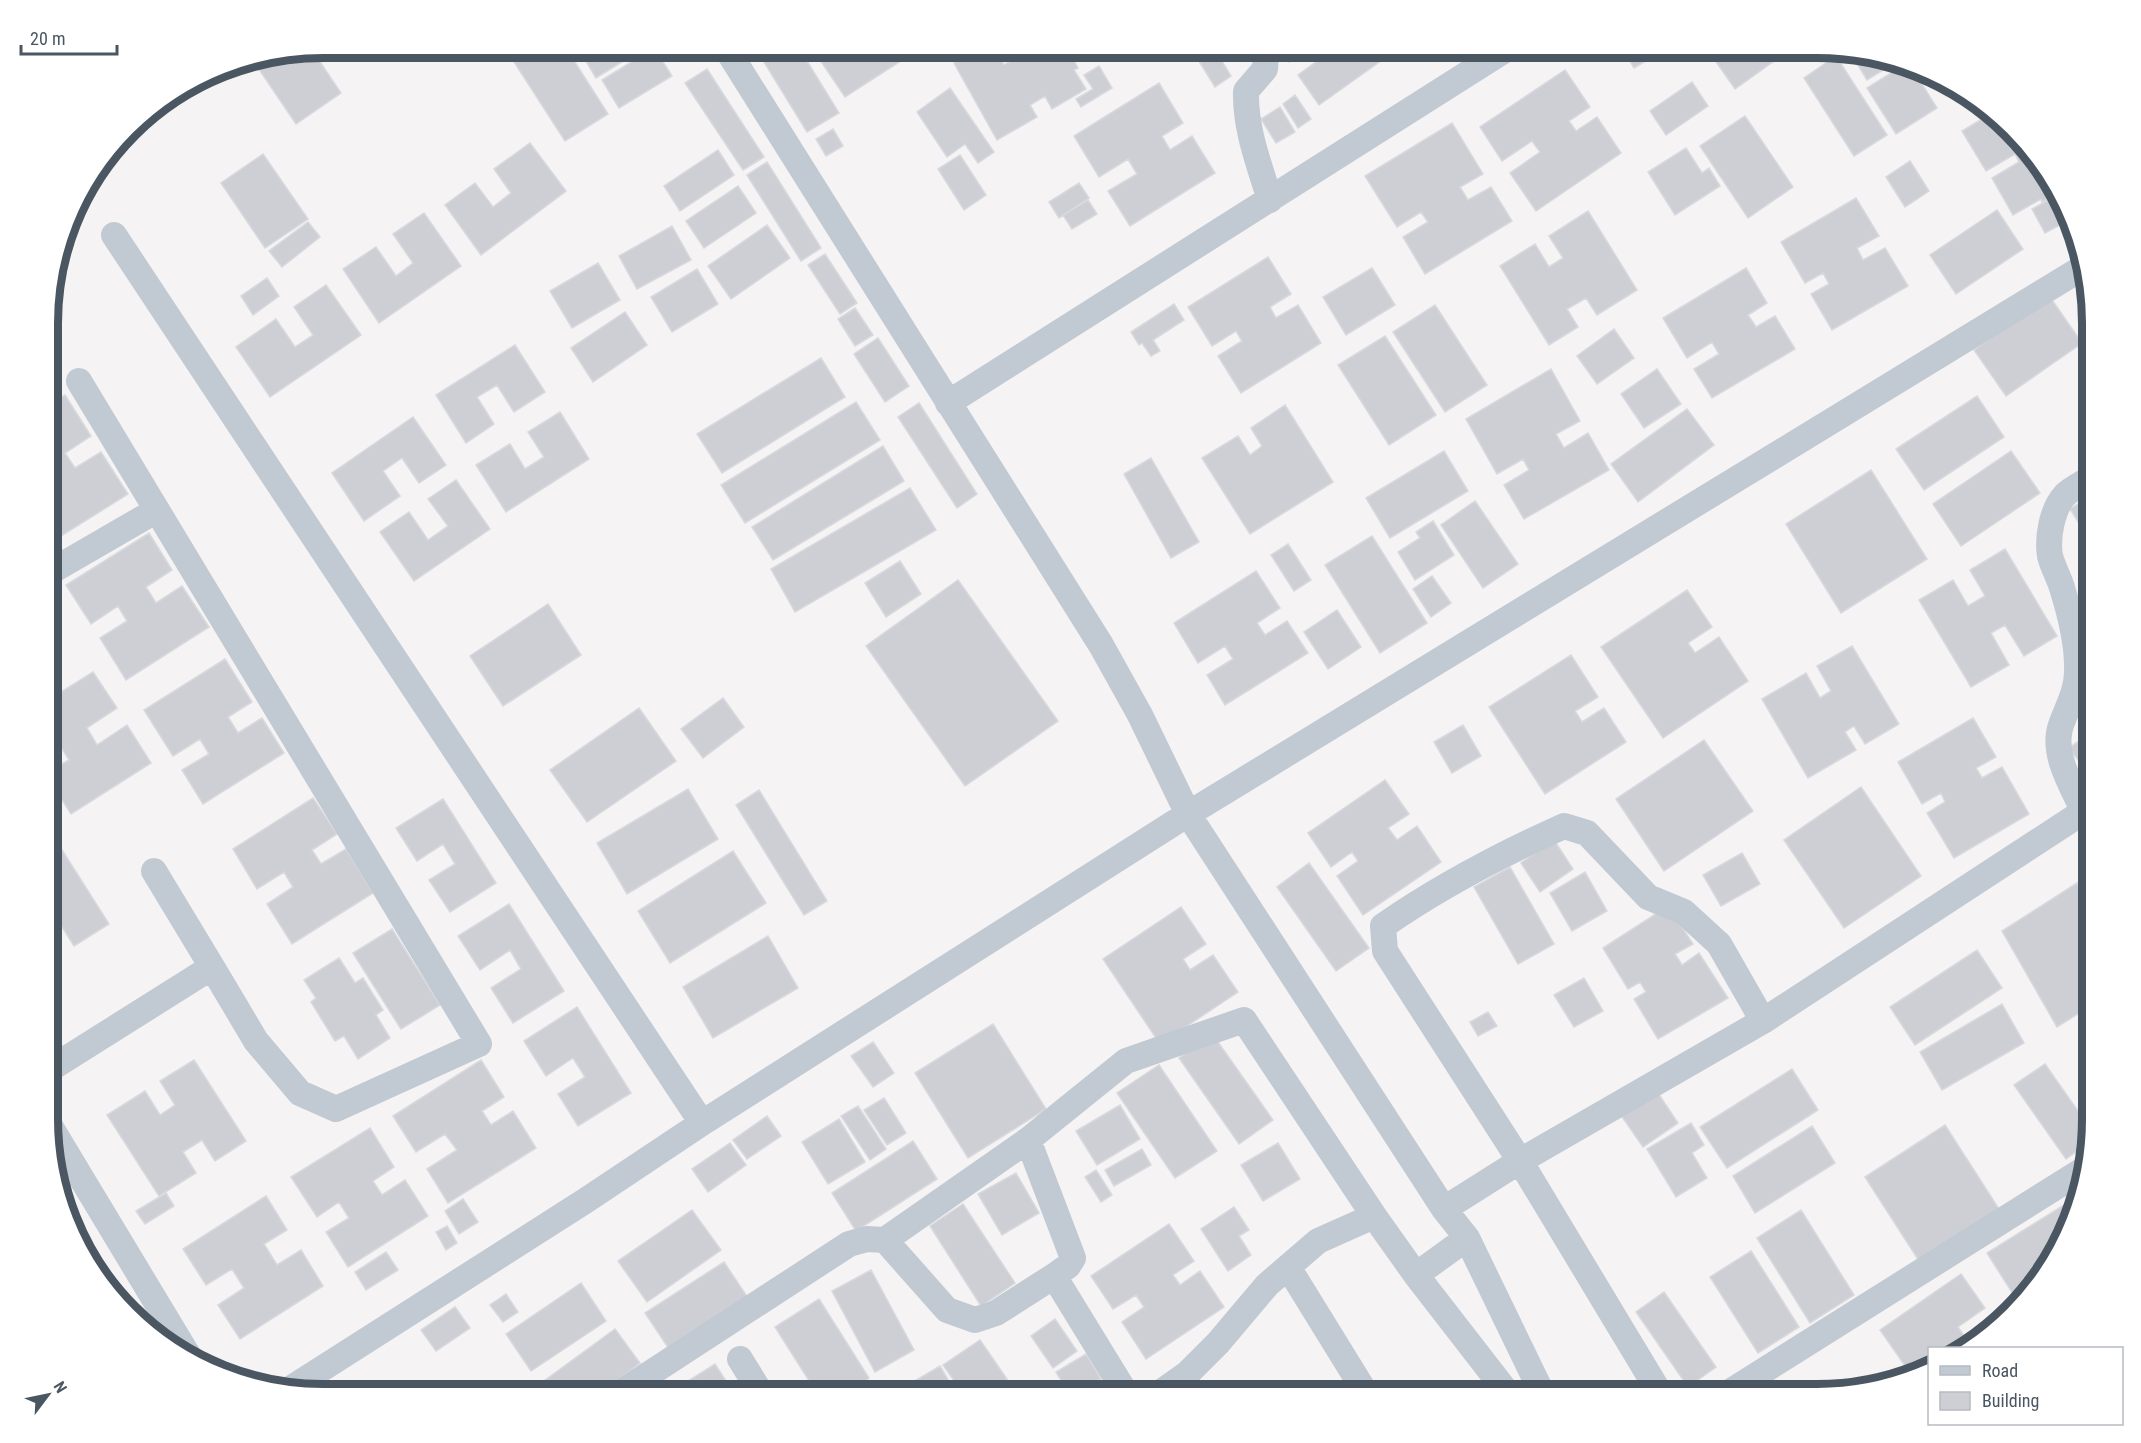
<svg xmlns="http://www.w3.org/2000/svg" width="2141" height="1443" viewBox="0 0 2141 1443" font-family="'Roboto Condensed',sans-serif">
<rect width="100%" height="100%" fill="#f5f3f3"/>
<!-- building -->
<path fill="#cdcfd5" stroke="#d7d9de" stroke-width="1.5" d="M505 48H566L608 114 565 141Z
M578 48H628L633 55 596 78Z
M654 48 672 76 619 108 602 80Z
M768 48H799L839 113 807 132 759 54Z
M838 48H921L845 97 820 60Z
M981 48H995L1004 65 1017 57 1012 48H1067L1078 68 1074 70 1086 89 1052 109 1045 96 1030 105 1037 117 997 140 954 63Z
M1212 48H1214L1231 76 1215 87 1197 58Z
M1279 48H1310L1289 62Z
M1319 48H1399L1319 105 1298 75 1324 56Z
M1628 48 1643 49 1649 59 1634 68 1624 51Z
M1717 49H1791L1735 89 1710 53Z
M312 50 341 93 296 124 254 62Z
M1850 52 1898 61 1867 80Z
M1836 56 1887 135 1854 156 1804 78Z
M1907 63 1910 65 1937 108 1896 134 1867 88Z
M1099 66 1112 88 1081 107 1076 99 1093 89 1084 75Z
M707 69 764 157 743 170 685 83Z
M1565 70 1590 107 1569 121 1576 131 1597 117 1621 153 1536 211 1510 173 1540 152 1532 141 1502 161 1480 127Z
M1692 82 1708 106 1666 135 1650 111Z
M1159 83 1183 123 1162 136 1170 150 1192 136 1215 173 1130 226 1108 191 1137 174 1128 159 1099 177 1074 136Z
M950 88 994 152 978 163 965 144 947 157 917 112Z
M1295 95 1311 119 1298 128 1283 104Z
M1280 107 1295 132 1276 143 1261 119Z
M1992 113 2057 193 2042 202 2041 199 2013 215 1992 178 2019 162 2015 154 1986 171 1962 131Z
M1745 116 1793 187 1748 218 1700 146Z
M1452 123 1483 174 1460 187 1468 200 1491 187 1512 221 1425 274 1403 237 1428 222 1421 212 1397 227 1365 176Z
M833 129 843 146 826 156 816 139Z
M530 143 566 191 481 255 445 205 475 183 493 207 511 193 494 169Z
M1686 148 1702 173 1709 168 1720 186 1675 215 1648 172Z
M718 150 734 175 680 211 664 186Z
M263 154 308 219 265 248 221 183Z
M960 155 986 195 964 210 938 169Z
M1910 161 1929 191 1905 207 1886 177Z
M767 162 821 248 801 261 747 175Z
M98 174 103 181 86 194 84 191Z
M1079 183 1089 198 1059 218 1049 202Z
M738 186 756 213 704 248 686 221Z
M1856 198 1879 236 1857 248 1863 260 1885 248 1908 286 1832 330 1811 294 1829 284 1823 273 1805 283 1781 242Z
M1088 200 1097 214 1072 229 1063 215Z
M2048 200 2062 224 2045 233 2032 209Z
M1997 210 2023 249 1956 294 1930 255Z
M1588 211 1637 290 1597 315 1586 298 1567 309 1578 327 1549 345 1500 266 1535 244 1549 267 1563 258 1549 236Z
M424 213 461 266 379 323 343 269 376 247 396 276 413 263 393 234Z
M308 222 320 237 282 267 269 251Z
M767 225 790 258 731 299 708 266Z
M672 226 691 260 637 289 619 256Z
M825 254 857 303 840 314 808 265Z
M1268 257 1291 294 1270 307 1276 318 1298 305 1321 343 1241 393 1218 356 1242 341 1236 331 1212 346 1188 307Z
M598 263 620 300 572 328 550 291Z
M1372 268 1395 305 1346 335 1323 297Z
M1746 268 1767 303 1748 315 1756 327 1775 316 1795 349 1712 398 1694 369 1719 354 1712 342 1687 358 1663 318Z
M697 269 718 304 672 332 651 297Z
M267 278 279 296 253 315 241 296Z
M326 285 361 335 270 397 236 347 276 319 295 347 313 335 294 307Z
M2050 297 2082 343 2006 396 1974 350Z
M1174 304 1184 320 1153 340 1160 351 1151 356 1142 343 1139 345 1131 332Z
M1435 305 1487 385 1445 412 1393 332Z
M855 308 873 335 855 346 838 319Z
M625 312 647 345 593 382 571 348Z
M1614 329 1634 358 1597 384 1577 356Z
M1385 336 1436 415 1389 445 1338 365Z
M878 338 909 386 885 402 854 354Z
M515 345 545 392 514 412 497 385 477 397 494 424 466 443 436 395Z
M821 358 845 397 722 473 697 434Z
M1551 369 1580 421 1556 434 1564 448 1588 433 1609 470 1524 519 1504 485 1529 470 1523 459 1497 474 1466 419Z
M1657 369 1681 404 1644 428 1621 394Z
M65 395 91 436 65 453 75 468 101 452 128 494 50 543V404Z
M1977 396 2004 437 1924 490 1896 449Z
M856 402 880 440 745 523 721 485Z
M919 403 977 494 957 508 898 417Z
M1285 405 1333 482 1250 534 1202 458 1238 436 1250 455 1262 446 1251 428Z
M1687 409 1714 445 1638 502 1611 464Z
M560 412 589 459 506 512 476 465 510 444 525 469 544 457 528 432Z
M413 417 446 465 419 483 402 458 383 471 400 496 364 521 332 473Z
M883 446 904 481 773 560 752 527Z
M1444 451 1468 491 1390 538 1366 498Z
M2011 451 2040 493 1961 546 1933 504Z
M1151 458 1199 542 1171 558 1124 474Z
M1871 470 1927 559 1841 613 1786 524Z
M456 480 490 529 414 581 380 532 409 512 428 540 448 526 428 499Z
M910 488 936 530 795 612 771 569Z
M2092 495V544L2070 509Z
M1475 501 1518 564 1483 588 1441 525Z
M1433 521 1454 555 1415 580 1398 552 1420 538 1416 532Z
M149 533 172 570 146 587 156 603 182 586 209 627 126 680 100 638 127 621 118 606 91 624 66 585Z
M1372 536 1427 623 1380 653 1325 565Z
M1288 544 1311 580 1294 591 1271 555Z
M2005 549 2057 636 2024 656 2005 625 1991 633 2009 665 1971 687 1919 600 1953 580 1968 606 1985 596 1970 570Z
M900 561 921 594 886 617 865 583Z
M1256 571 1280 608 1257 623 1265 635 1287 621 1308 653 1225 705 1207 675 1233 659 1225 646 1198 663 1174 623Z
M1432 576 1451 603 1431 617 1413 589Z
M958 580 1058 721 965 786 866 646Z
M1687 590 1712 627 1688 643 1695 653 1719 637 1748 681 1663 738 1601 647Z
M548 604 581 655 503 706 470 656Z
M1337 610 1361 647 1328 669 1304 632Z
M1852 646 1899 724 1865 744 1854 726 1845 732 1856 750 1808 778 1762 699 1806 673 1820 698 1831 691 1817 666Z
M1571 655 1598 697 1575 711 1582 722 1604 708 1626 742 1545 794 1489 707Z
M225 659 252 702 228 717 238 733 262 718 284 753 203 804 182 770 209 754 200 739 173 756 144 710Z
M93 672 117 708 87 728 97 745 127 725 151 763 71 814 50 781V771L69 760 52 732 50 733V699Z
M723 698 744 727 703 758 681 729Z
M639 708 676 761 587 822 550 770Z
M1973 718 1996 757 1976 768 1982 778 2002 767 2029 814 1954 858 1927 813 1945 802 1941 793 1922 804 1898 762Z
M1463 725 1481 756 1452 773 1434 742Z
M2092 732V776L2091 777 2069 748Z
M1704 740 1753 811 1664 871 1616 799Z
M1385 780 1409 814 1388 828 1397 840 1417 826 1441 862 1363 915 1337 876 1358 861 1352 852 1331 867 1308 833Z
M1861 787 1921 876 1844 928 1784 840Z
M688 789 718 839 627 894 597 843Z
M759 790 827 901 804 915 736 805Z
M313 798 337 834 312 850 321 864 346 849 373 893 292 944 267 904 293 887 284 872 257 889 233 849Z
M443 799 496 883 450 912 429 880 455 864 443 844 417 861 396 828Z
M1554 840 1573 869 1540 892 1521 863Z
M57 842 109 924 74 946 59 922 50 927V846Z
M733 851 766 903 670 963 638 911Z
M1742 853 1760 884 1721 906 1703 875Z
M1309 863 1369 948 1336 971 1277 887Z
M1510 867 1554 944 1518 964 1474 887Z
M1585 872 1607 911 1572 931 1550 893Z
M2077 883 2092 906V931L2082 938 2089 950 2092 947V1005L2057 1027 2002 931Z
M509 904 564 991 513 1023 491 988 521 969 510 950 480 970 458 936Z
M1668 906 1693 944 1675 954 1682 965 1699 953 1728 998 1658 1039 1634 999 1646 992 1640 982 1628 989 1603 948Z
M1181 907 1206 944 1183 959 1190 970 1213 955 1238 992 1160 1044 1103 959Z
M392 929 440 1005 401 1029 353 953Z
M768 936 798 988 713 1038 683 987Z
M1977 950 2002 988 1915 1045 1890 1007Z
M339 958 355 983 363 978 383 1010 376 1015 390 1038 358 1059 344 1036 335 1041 311 1002 316 998 304 980Z
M1584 978 1603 1011 1574 1027 1554 995Z
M2002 1004 2024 1043 1942 1090 1920 1052Z
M577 1007 631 1093 578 1126 558 1094 585 1077 573 1058 546 1076 524 1041Z
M1488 1012 1497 1026 1478 1036 1470 1022Z
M993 1024 1046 1109 968 1158 915 1073Z
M1213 1035 1273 1120 1239 1144 1179 1058Z
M873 1042 894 1073 873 1087 851 1056Z
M194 1060 246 1141 215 1161 202 1140 183 1152 196 1173 159 1196 107 1115 145 1091 160 1115 175 1105 160 1081Z
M481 1060 504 1097 482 1111 491 1125 513 1111 536 1148 448 1203 427 1169 457 1150 445 1134 416 1152 393 1116Z
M2045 1064 2092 1131V1140L2066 1159 2014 1085Z
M1159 1065 1217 1151 1175 1178 1117 1093Z
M1792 1069 1818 1110 1727 1168 1700 1127Z
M1654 1087 1678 1123 1643 1147 1618 1111Z
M884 1098 906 1133 887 1145 864 1110Z
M1120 1105 1140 1139 1097 1165 1076 1131Z
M858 1106 886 1149 870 1160 841 1116Z
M767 1116 781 1136 747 1159 733 1140Z
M839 1119 865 1162 828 1184 802 1142Z
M1691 1123 1704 1145 1692 1153 1707 1178 1676 1197 1647 1149Z
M1945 1125 1999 1209 1919 1261 1865 1177Z
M1812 1126 1835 1163 1755 1213 1733 1176Z
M370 1128 394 1167 373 1181 382 1195 405 1180 428 1216 348 1267 326 1232 349 1218 339 1202 317 1217 291 1177Z
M913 1141 937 1179 856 1231 832 1193Z
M730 1143 746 1165 708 1192 692 1169Z
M1278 1143 1300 1179 1263 1201 1241 1165Z
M1142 1149 1151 1165 1114 1186 1105 1170Z
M1096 1170 1112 1195 1101 1202 1085 1177Z
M1016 1173 1039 1213 1002 1235 978 1194Z
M166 1193 174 1206 145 1224 136 1211Z
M266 1196 287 1230 264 1244 277 1265 301 1250 323 1286 240 1339 218 1305 244 1288 232 1269 206 1285 183 1249Z
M463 1199 478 1222 459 1234 445 1211Z
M2072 1200 2078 1209 2036 1287 2018 1302 1987 1253Z
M963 1204 1015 1283 981 1306 930 1226Z
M1234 1207 1249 1230 1239 1236 1251 1255 1228 1271 1201 1229Z
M692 1210 721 1250 647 1302 618 1261Z
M1801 1210 1854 1295 1810 1323 1757 1238Z
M1169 1224 1194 1261 1173 1275 1180 1285 1200 1271 1224 1307 1146 1359 1122 1322 1144 1307 1136 1295 1113 1309 1091 1276Z
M447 1226 457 1243 446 1250 436 1232Z
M76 1230 102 1272 99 1273 85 1257Z
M1751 1251 1799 1327 1758 1353 1710 1277Z
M386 1252 398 1270 366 1290 355 1272Z
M724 1262 748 1298 669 1349 645 1313Z
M871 1270 914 1350 875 1372 832 1291Z
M109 1272 136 1315 102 1277Z
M1961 1274 1985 1308 1958 1327 1964 1336 1991 1318 1994 1322 1961 1348H1930V1369L1910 1373 1880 1330Z
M581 1283 606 1321 531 1371 506 1334Z
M1664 1292 1716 1367 1688 1387 1636 1312Z
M506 1294 518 1312 503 1322 490 1305Z
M819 1299 869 1378 844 1395H818L775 1327Z
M455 1307 470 1328 436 1351 421 1330Z
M1055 1319 1077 1351 1053 1368 1031 1336Z
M615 1329 640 1363 597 1395H537L533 1389Z
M980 1340 1007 1379 984 1395H964L943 1365Z
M1086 1354 1101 1379 1076 1395H1070L1056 1372Z
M715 1364 735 1395H681L677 1388Z
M940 1366 957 1395H897L896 1392Z"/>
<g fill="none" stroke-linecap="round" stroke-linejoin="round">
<!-- street -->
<path stroke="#c1cad2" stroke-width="26" d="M726 48 1101 645 1140 715 1188 814 1444 1209 1467 1238 1543 1395
M1264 48 1266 54 1265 69 1246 91C1245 129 1259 164 1270 200
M114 235 702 1123
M79 381 479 1044 336 1109 300 1093 256 1041 212 967
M948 403 1508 48
M50 572 157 510
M2084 812C2072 786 2051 754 2061 725 2067 708 2077 691 2077 672 2078 648 2070 614 2063 591 2060 579 2053 568 2050 556 2047 537 2052 509 2065 495 2072 488 2084 483 2092 477
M50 1069 212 967 154 871
M50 1126 188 1355
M1444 1209 1520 1161 1763 1021 2092 806
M885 1240 1028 1140
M1288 1267 1367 1395
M1416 1275 1509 1395
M1054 1276 1068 1266 1073 1258 1028 1140 1126 1061 1244 1020 1374 1216
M740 1359 762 1395
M287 1391 585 1201 702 1123 1188 814 2082 268
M617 1395 849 1244 867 1239 885 1240 947 1310 975 1320 996 1313 1054 1276 1127 1395
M1157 1395 1188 1373 1218 1343 1267 1285 1318 1241 1374 1216 1416 1275 1467 1238
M1661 1395 1520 1161 1385 951 1383 926C1439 887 1502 854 1564 826L1587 833 1648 897 1684 912 1719 944 1763 1021
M1725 1395 2086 1168"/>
</g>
<!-- crop -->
<path d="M0 0H2141V1443H0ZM323 58H1817A265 265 0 0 1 2082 323V1119A265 265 0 0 1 1817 1384H323A265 265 0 0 1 58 1119V323A265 265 0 0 1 323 58Z" fill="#fff" fill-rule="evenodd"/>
<path fill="none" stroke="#4a5661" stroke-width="8" d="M323 58H1817A265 265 0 0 1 2082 323V1119A265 265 0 0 1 1817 1384H323A265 265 0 0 1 58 1119V323A265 265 0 0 1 323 58Z"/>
<!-- legend -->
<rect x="1928" y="1347" width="195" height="78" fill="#ffffff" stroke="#b7bbc0" stroke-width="1.5"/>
<rect x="1940" y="1366" width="30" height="9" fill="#c1cad2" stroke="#b7bbc0" stroke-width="1.5"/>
<text x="1982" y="1377" font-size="18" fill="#4a5661">Road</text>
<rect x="1940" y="1392" width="30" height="18" fill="#cdcfd5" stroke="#b7bbc0" stroke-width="1.5"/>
<text x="1982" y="1407" font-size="18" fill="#4a5661">Building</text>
<!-- north arrow -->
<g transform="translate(48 1395) rotate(58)" stroke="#ffffff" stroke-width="4.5" paint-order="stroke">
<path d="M0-4.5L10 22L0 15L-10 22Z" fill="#4a5661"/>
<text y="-9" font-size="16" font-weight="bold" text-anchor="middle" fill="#4a5661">N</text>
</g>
<!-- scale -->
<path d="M21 45v9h96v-9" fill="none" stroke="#4a5661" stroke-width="3"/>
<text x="30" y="45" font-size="18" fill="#4a5661" stroke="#ffffff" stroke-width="4.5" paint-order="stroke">20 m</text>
</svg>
